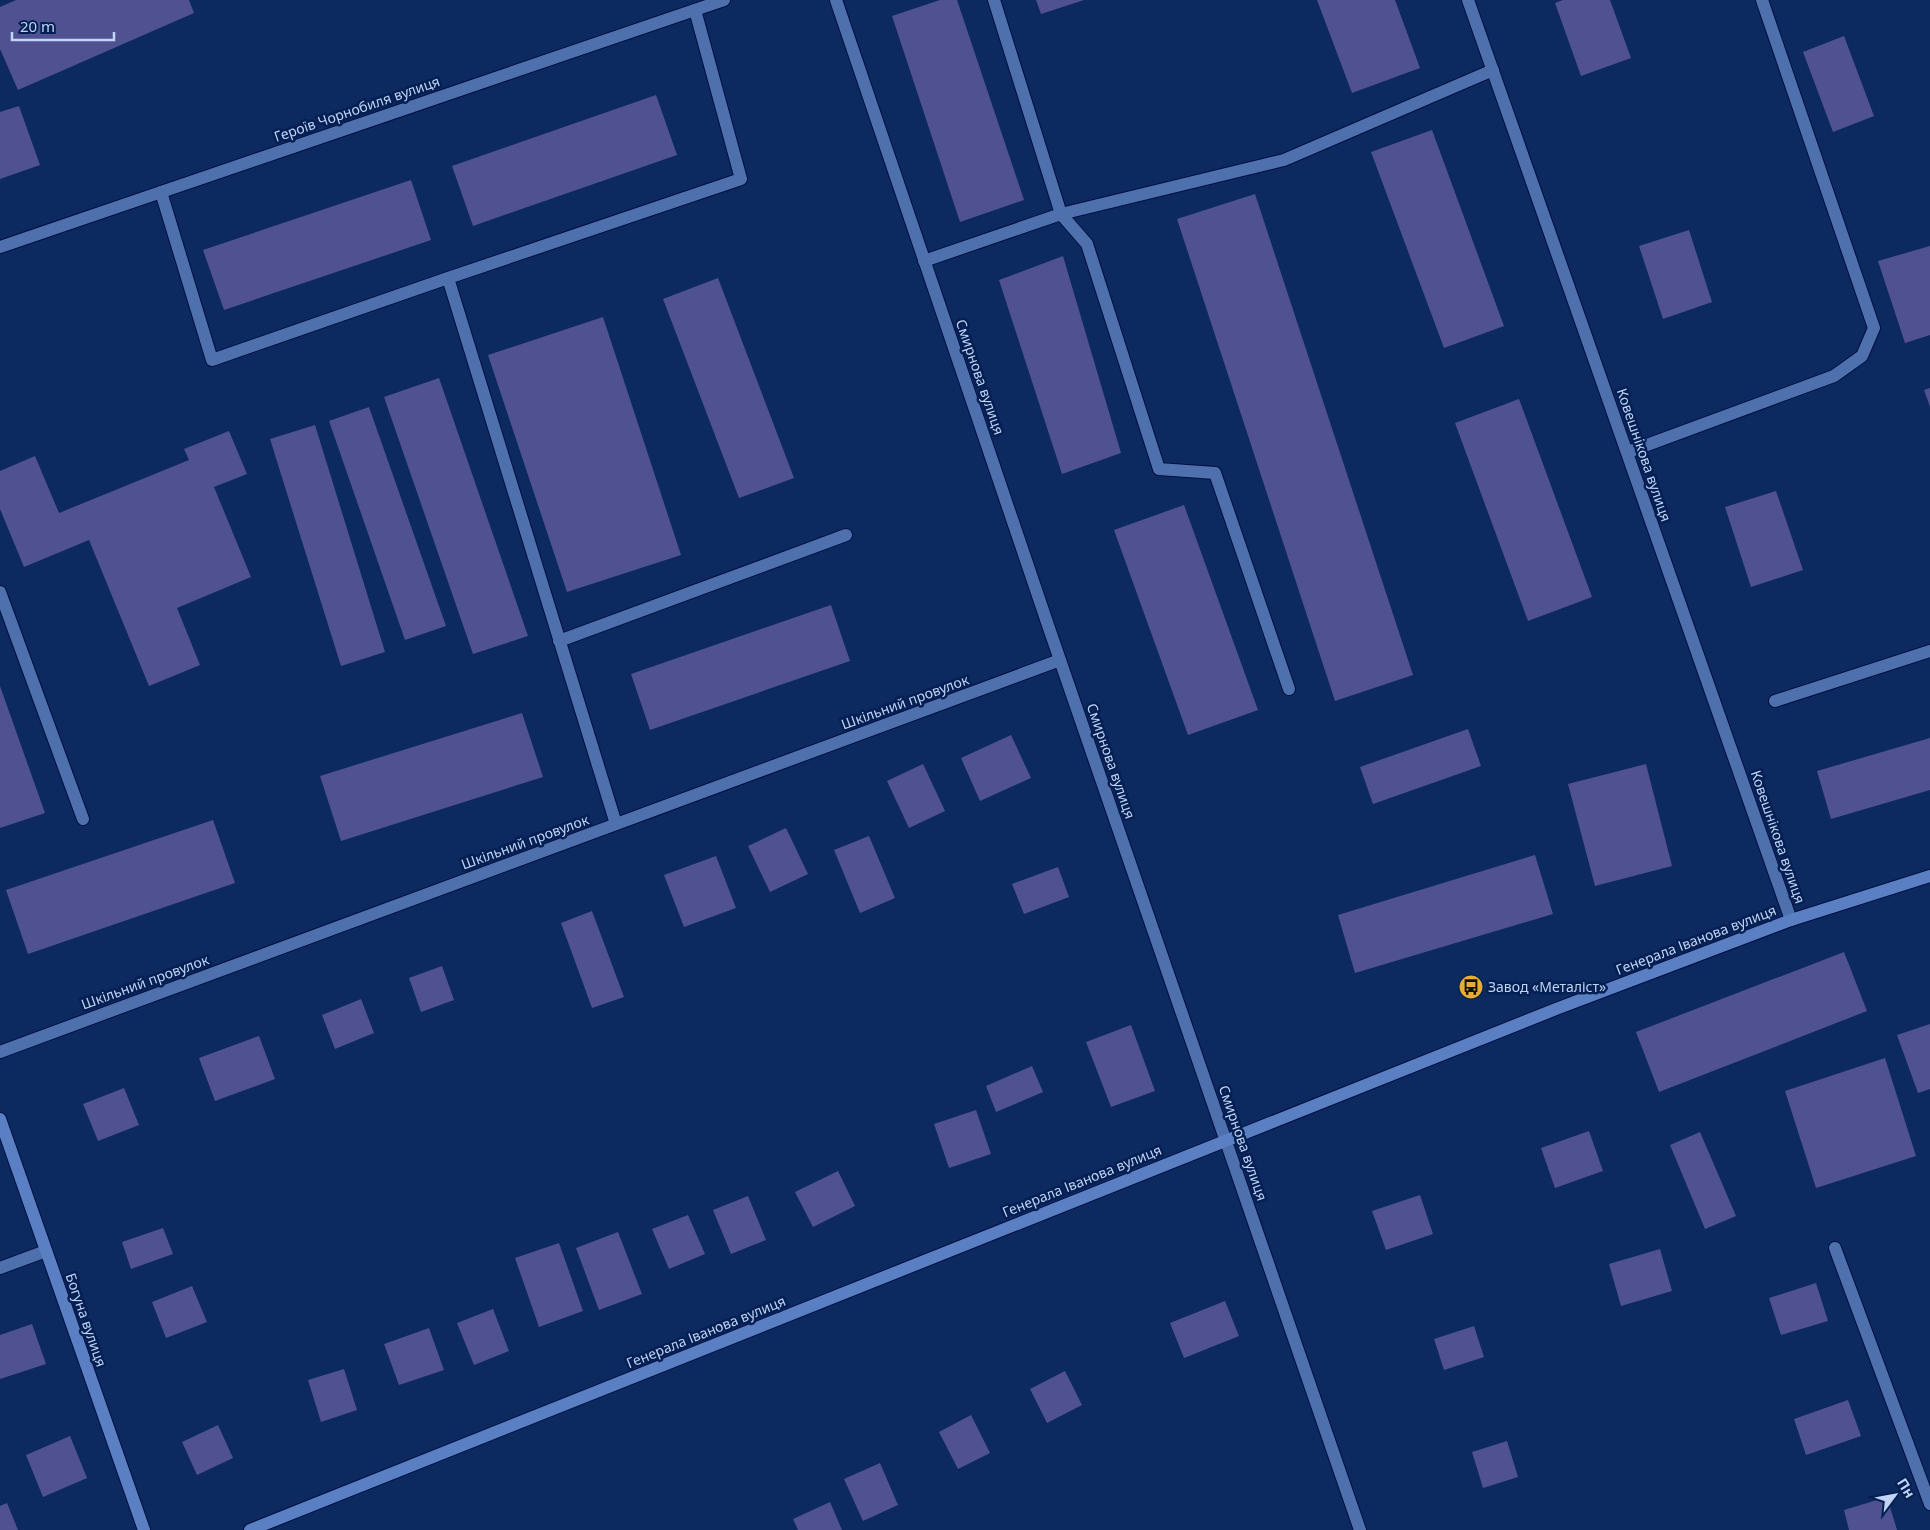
<svg xmlns="http://www.w3.org/2000/svg" width="1930" height="1530" viewBox="0 0 1930 1530" font-family="'Noto Sans',sans-serif">
<rect width="100%" height="100%" fill="#0c2a5f"/>
<!-- building -->
<path fill="#505190" d="M16 0H189L194 13 18 90 0 49V7Z
M940 0H957L1024 200 960 222 892 16Z
M1036 0H1084L1041 14Z
M1317 0H1395L1420 68 1352 93Z
M1563 0H1610L1631 58 1581 76 1555 3Z
M1844 36 1874 116 1833 132 1803 52Z
M656 95 677 155 473 226 452 166Z
M19 106 40 165 0 179V112Z
M1432 130 1504 326 1444 348 1371 152Z
M411 180 431 240 224 310 203 250Z
M1255 194 1413 675 1335 701 1177 219Z
M1689 230 1712 302 1663 319 1639 246Z
M1930 246V335L1905 343 1878 261Z
M1063 256 1121 453 1062 474 999 280Z
M718 278 794 478 739 498 663 299Z
M603 317 681 555 567 592 488 355Z
M439 378 528 636 473 654 384 397Z
M1930 388V407L1924 390Z
M1519 399 1592 597 1528 621 1455 423Z
M369 407 446 626 405 640 329 421Z
M315 425 385 652 341 666 270 439Z
M229 431 247 474 214 487 251 577 177 608 200 665 149 686 89 540 24 567 0 509V471L35 456 59 513 189 460 184 449Z
M1776 491 1803 570 1751 587 1725 507Z
M1184 505 1258 710 1188 735 1114 530Z
M831 605 850 661 650 730 631 674Z
M0 686 45 813 0 828Z
M522 713 543 777 341 841 320 776Z
M1468 729 1481 766 1373 804 1360 767Z
M1011 735 1031 778 980 801 961 758Z
M1930 738V790L1831 819 1817 771Z
M923 764 945 811 909 828 887 781Z
M1646 764 1672 866 1595 886 1568 784Z
M213 820 235 883 28 954 6 890Z
M786 828 808 874 770 892 748 846Z
M869 836 895 898 860 913 834 850Z
M1535 855 1553 914 1355 973 1338 915Z
M716 856 736 908 684 927 664 875Z
M1058 867 1069 897 1024 914 1012 884Z
M592 911 624 997 592 1008 561 923Z
M1844 952 1867 1011 1659 1092 1636 1032Z
M442 966 454 1000 421 1012 409 978Z
M361 999 374 1033 335 1049 322 1015Z
M1930 1024V1089L1918 1093 1897 1035Z
M1131 1025 1155 1091 1111 1107 1086 1042Z
M259 1036 275 1079 215 1101 199 1058Z
M1885 1058 1916 1156 1816 1188 1785 1091Z
M1032 1066 1043 1092 996 1112 986 1086Z
M124 1088 139 1125 98 1141 83 1104Z
M976 1110 991 1154 949 1168 934 1124Z
M1589 1131 1603 1171 1555 1188 1541 1148Z
M1700 1132 1736 1216 1705 1229 1670 1145Z
M838 1171 855 1206 813 1227 795 1192Z
M1420 1195 1433 1234 1386 1250 1372 1211Z
M748 1196 766 1240 731 1254 713 1210Z
M688 1215 705 1254 669 1269 652 1229Z
M163 1228 173 1254 131 1269 122 1242Z
M618 1232 642 1294 599 1310 576 1248Z
M559 1243 583 1311 539 1327 515 1258Z
M1660 1249 1672 1291 1621 1306 1609 1264Z
M1816 1283 1828 1321 1781 1335 1769 1298Z
M192 1286 207 1322 166 1338 152 1302Z
M1225 1301 1239 1336 1184 1358 1170 1323Z
M493 1309 509 1351 474 1365 457 1323Z
M32 1324 46 1364 0 1379V1335Z
M1474 1326 1484 1357 1444 1370 1434 1339Z
M429 1328 444 1370 399 1385 384 1344Z
M344 1369 357 1410 321 1422 308 1380Z
M1065 1371 1082 1405 1047 1423 1030 1389Z
M1848 1400 1861 1436 1806 1455 1794 1419Z
M971 1415 990 1453 958 1469 939 1432Z
M218 1425 233 1458 197 1475 182 1442Z
M70 1436 87 1478 43 1497 26 1455Z
M1507 1441 1518 1477 1483 1488 1472 1452Z
M880 1463 898 1505 863 1521 844 1479Z
M1887 1497 1897 1530H1849L1844 1510Z
M830 1502 842 1530H798L793 1519Z
M7 1503 18 1530H0V1506Z"/>
<g fill="none" stroke-linecap="round" stroke-linejoin="round">
<defs>
<path id="lane" d="M161 192 212 360 448 278 741 179 695 10
M924 261 1061 214 994 0
M448 278 616 824
M0 592 83 819
M559 641 846 535
M1289 689 1215 473 1159 469 1087 244 1061 214 1284 160 1493 70
M1775 701 1930 651
M1835 1248 1930 1504"/>
<path id="street" d="M836 0 1050 631 1360 1530
M1468 0 1791 920
M0 247 724 0
M1628 452 1834 376 1862 356 1874 328 1762 0
M0 1052 1060 660
M0 1268 46 1251"/>
<path id="secondary" d="M0 1119 144 1530
M250 1530 1556 1009 1791 920 1930 876"/>
</defs>
<!-- lane casing -->
<use href="#lane" stroke="#000f42" stroke-width="14"/>
<!-- street casing -->
<use href="#street" stroke="#000f42" stroke-width="14"/>
<!-- secondary casing -->
<use href="#secondary" stroke="#000f42" stroke-width="14"/>
<!-- lane -->
<use href="#lane" stroke="#4e70ac" stroke-width="12"/>
<!-- street -->
<use href="#street" stroke="#4e70ac" stroke-width="12"/>
<!-- secondary -->
<use href="#secondary" stroke="#5a80c3" stroke-width="12"/>
</g>
<!-- icons -->
<defs>
<symbol id="bus-disc" viewBox="-11 -11 22 22"><circle r="9.5" fill="#e6ac36" stroke="#031f53"/><path d="M-5-6H5V4H4V6H2V4H-2V6H-4V4H-5ZM-3.5-4V0h7V-4ZM-3.5 1.2v1.5H-2V1.2ZM2 1.2v1.5H3.5V1.2Z" fill="#111"/></symbol>
</defs>
<g fill-rule="evenodd">
<use href="#bus-disc" x="1457" y="973" width="28" height="28"/>
</g>
<g text-anchor="middle" stroke-width="5" stroke-linejoin="round" paint-order="stroke">
<!-- street labels -->
<g font-size="14" fill="#c1d4f5" stroke="#031f53">
<text transform="translate(357 109) rotate(-19)" y="5">Героїв Чорнобиля вулиця</text>
<text transform="translate(980 377) rotate(71)" y="5">Смирнова вулиця</text>
<text transform="translate(1644 455) rotate(71)" y="5">Ковешнікова вулиця</text>
<text transform="translate(905 702) rotate(-20)" y="5">Шкільний провулок</text>
<text transform="translate(1111 761) rotate(71)" y="5">Смирнова вулиця</text>
<text transform="translate(1778 837) rotate(71)" y="5">Ковешнікова вулиця</text>
<text transform="translate(525 842) rotate(-20)" y="5">Шкільний провулок</text>
<text transform="translate(1696 940) rotate(-21)" y="5">Генерала Іванова вулиця</text>
<text transform="translate(145 982) rotate(-20)" y="5">Шкільний провулок</text>
<text transform="translate(1243 1143) rotate(71)" y="5">Смирнова вулиця</text>
<text transform="translate(1082 1181) rotate(-22)" y="5">Генерала Іванова вулиця</text>
<text transform="translate(86 1320) rotate(71)" y="5">Богуна вулиця</text>
<text transform="translate(706 1332) rotate(-22)" y="5">Генерала Іванова вулиця</text>
</g>
<!-- poi labels -->
<g font-size="14" fill="#c1d4f5" stroke="#031f53" text-anchor="start">
<text x="1488" y="992">Завод «Металіст»</text>
</g>
</g>
<!-- north arrow -->
<g transform="translate(1895 1495) rotate(58)" stroke="#031f53" stroke-width="4" paint-order="stroke">
<path d="M0-4L9 19L0 12L-9 19Z" fill="#c1d4f5"/>
<text y="-8" font-size="14" font-weight="bold" text-anchor="middle" fill="#c1d4f5">Пн</text>
</g>
<!-- scale -->
<path d="M12 32v8h102v-8" fill="none" stroke="#c1d4f5" stroke-width="2.5"/>
<text x="20" y="32" font-size="15" fill="#c1d4f5" stroke="#031f53" stroke-width="4" paint-order="stroke">20 m</text>
</svg>
